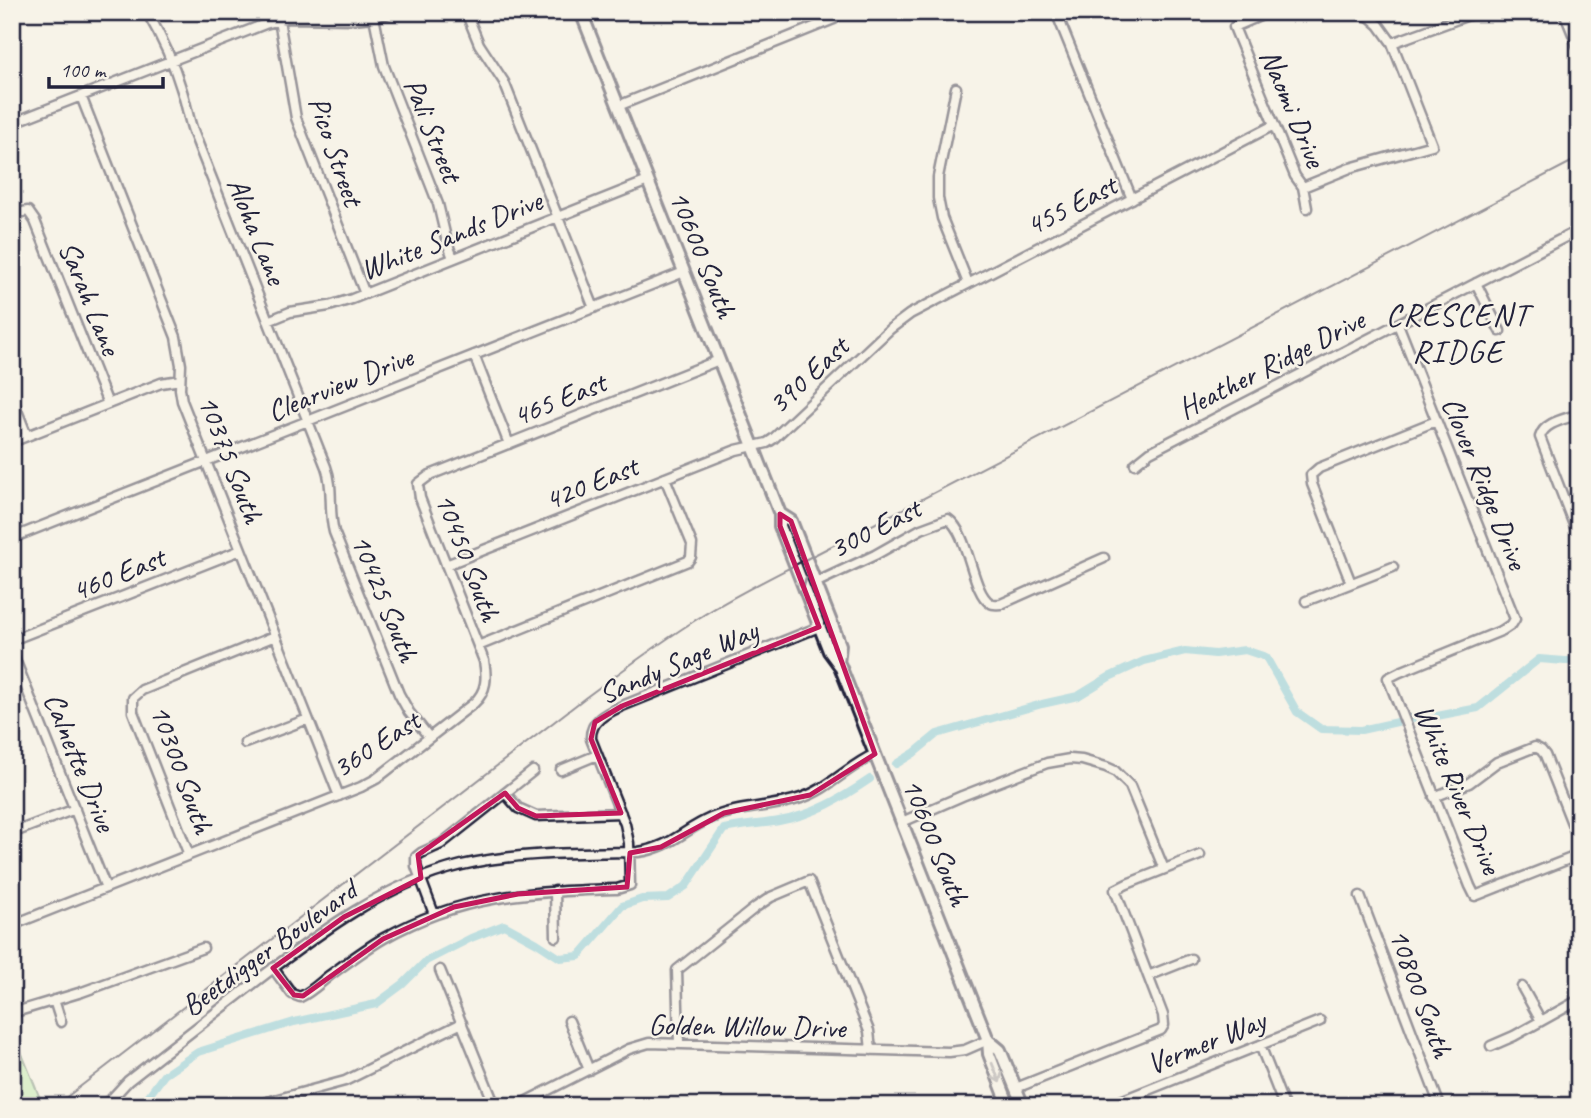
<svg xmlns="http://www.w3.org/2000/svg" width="1591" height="1118" viewBox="0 0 1591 1118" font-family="Caveat,sans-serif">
<rect width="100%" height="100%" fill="#f7f3e8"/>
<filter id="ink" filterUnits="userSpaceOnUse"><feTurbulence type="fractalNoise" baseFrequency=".0143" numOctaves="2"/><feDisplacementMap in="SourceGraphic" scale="14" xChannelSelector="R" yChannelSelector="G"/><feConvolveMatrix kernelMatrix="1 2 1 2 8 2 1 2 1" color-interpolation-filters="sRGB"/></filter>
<g filter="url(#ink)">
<!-- green -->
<path fill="#baecac" stroke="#6e8774" stroke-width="2" d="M12 1029 39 1096 43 1106H12Z"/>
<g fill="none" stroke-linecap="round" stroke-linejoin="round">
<!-- canal -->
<path stroke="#78c6d6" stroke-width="8" d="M1411 718 1437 716 1478 708 1539 659 1565 661H1579
M896 764 914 753 937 734 1042 704 1078 696 1109 677 1144 661 1185 651 1215 654 1245 650 1266 657 1297 712 1321 729 1361 730 1397 722
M141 1106 164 1075 198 1052 294 1022 376 1004 403 984 426 961 471 938 504 925 537 943 560 958 579 956 622 906 642 899 668 898 686 886 724 829C743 825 761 824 779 821 814 815 842 798 870 779"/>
<defs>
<path id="minor" d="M147 12C161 36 173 61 181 88 186 102 188 117 193 131L326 467C334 488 328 510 334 532L399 694 409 712 429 737
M466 12 479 44 504 82 594 308
M1056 12 1132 199
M1269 12 1234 27 1295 176 1303 187 1307 208
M1564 12 1579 49
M374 17 384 66 438 204 447 242 453 258
M279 20 296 118 365 294
M1392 43 1477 12
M956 88 938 177V198L942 218 968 283
M81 96 176 337 181 365 180 389 182 401 339 796
M618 106 834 19 835 12
M12 123 265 24 288 18 353 19 374 17 392 12
M1303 187 1350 168 1432 145 1392 43 1379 25 1371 18 1359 12
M12 214 28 211 35 221 108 404
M1476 283 1500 331
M268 321 290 312 329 306 352 299 648 181
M1398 324 1515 619 1512 624 1503 630 1400 672 1388 678 1470 886 1475 896 1579 855
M474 355 509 444
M12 398 27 436
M1579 414C1566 419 1544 422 1540 437L1579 538
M12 442 161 383 180 380
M1135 464 1150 452 1579 230
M12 538 684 272
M446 565 736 450 767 443 773 439 890 329 910 314 1274 125
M815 583 875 555 921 529 948 519C969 533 972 593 990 603 994 605 996 604 1001 604L1104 558
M1351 583 1312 484 1311 475 1319 468 1436 421
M1306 601 1393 567
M12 640 241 550
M478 646 688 561 691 557 692 544 665 478
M12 652 106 888
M245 743 308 719
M561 770 597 755
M505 793 518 808 536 816 621 813
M1434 797 1469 783 1497 762 1535 747 1541 750 1545 755 1579 841
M902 822 962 796 1047 763 1070 759 1082 760 1106 767 1115 771 1130 786 1164 869
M12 833 75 809
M189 855 133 712V698L142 690 275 636
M555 891 556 937
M1360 896 1440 1106
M434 914 416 866V857L421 853 441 844 533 771
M12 925 361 787 376 779 474 703C487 691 487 677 484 661L420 498 418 484 430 475 719 360
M273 968 292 994 300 997C311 992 321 982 330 975 348 962 365 949 384 938 462 894 530 892 617 889L630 885 629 843 625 824 591 739C590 720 607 713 622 706L819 627
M440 970 495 1106
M1148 976 1191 959
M1522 987 1541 1021
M54 1000 61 1022
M12 1013 82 992 203 948
M569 1021 589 1070
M679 1043 677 970 756 907 771 897 809 881 869 1031 871 1050
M1260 1045 1284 1106
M1491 1046 1514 1036 1579 1000
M1016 1088 1161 1030 1164 1025 1163 1015 1115 890 1127 884 1200 855
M105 1106 128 1081C171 1047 215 1013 259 979 322 931 384 884 462 865 520 852 579 853 638 852 670 848 683 830 711 818 739 806 771 808 801 798 829 789 848 766 875 754
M266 1106 267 1102 345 1081 462 1023
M517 1106 629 1049 649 1043 949 1052 965 1050 988 1040
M1108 1106 1320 1021"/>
<path id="major" d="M581 12 780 514V526L829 651 840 666 988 1040 989 1054 1009 1106
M780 514 791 521 840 645 838 663
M988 1040 1000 1050 1023 1106"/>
</defs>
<!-- minor casing -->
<use href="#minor" stroke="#22223b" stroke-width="13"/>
<!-- major casing -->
<use href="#major" stroke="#22223b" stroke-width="16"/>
<!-- minor -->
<use href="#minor" stroke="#f7f3e8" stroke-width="8"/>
<!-- major -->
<use href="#major" stroke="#f7f3e8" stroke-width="10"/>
<!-- tram -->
<path stroke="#22223b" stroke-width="2" d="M55 1106 585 698C620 672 655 646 691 623 724 601 760 583 795 565L1579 158"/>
</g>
<!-- one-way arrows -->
<defs><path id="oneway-shaft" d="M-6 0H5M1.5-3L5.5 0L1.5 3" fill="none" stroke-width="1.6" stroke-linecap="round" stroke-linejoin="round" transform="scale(1.75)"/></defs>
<g stroke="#97959a">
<use href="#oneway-shaft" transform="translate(800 578) rotate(68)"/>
<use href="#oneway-shaft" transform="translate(996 1073) rotate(68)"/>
</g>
</g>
<!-- marked area -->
<path d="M0 0H1591V1118H0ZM780 514 791 521 875 754 810 795 724 813 661 847 630 853 627 887 518 894 454 907 383 939 303 996 294 995 273 968 344 917 421 878 418 855 505 793 518 808 536 816 621 813 591 739 595 722 622 706 819 627 780 526Z" fill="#f7f3e8" fill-opacity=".55" fill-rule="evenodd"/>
<path fill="none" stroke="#c2185b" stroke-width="5" stroke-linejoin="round" d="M780 514 791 521 875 754 810 795 724 813 661 847 630 853 627 887 518 894 454 907 383 939 303 996 294 995 273 968 344 917 421 878 418 855 505 793 518 808 536 816 621 813 591 739 595 722 622 706 819 627 780 526Z"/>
<g text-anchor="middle" stroke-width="5" stroke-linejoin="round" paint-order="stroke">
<!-- street labels -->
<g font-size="30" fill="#22223b" stroke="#f7f3e8">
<text transform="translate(1293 108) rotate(67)" y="10">Naomi Drive</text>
<text transform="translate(433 130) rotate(68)" y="10">Pali Street</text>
<text transform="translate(336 151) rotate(71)" y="10">Pico Street</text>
<text transform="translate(1071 205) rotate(-27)" y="10">455 East</text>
<text transform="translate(257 231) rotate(68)" y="10">Aloha Lane</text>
<text transform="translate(451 235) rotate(-22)" y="10">White Sands Drive</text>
<text transform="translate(703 254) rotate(68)" y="10">10600 South</text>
<text transform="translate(90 298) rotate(68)" y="10">Sarah Lane</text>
<text transform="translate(1271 364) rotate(-27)" y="10">Heather Ridge Drive</text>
<text transform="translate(808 375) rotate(-43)" y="10">390 East</text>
<text transform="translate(340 384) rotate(-22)" y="10">Clearview Drive</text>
<text transform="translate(559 399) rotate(-22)" y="10">465 East</text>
<text transform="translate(231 459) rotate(69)" y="10">10375 South</text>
<text transform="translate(591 483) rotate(-22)" y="10">420 East</text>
<text transform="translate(1485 483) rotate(68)" y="10">Clover Ridge Drive</text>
<text transform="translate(875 528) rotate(-27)" y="10">300 East</text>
<text transform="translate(468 557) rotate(69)" y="10">10450 South</text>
<text transform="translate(118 574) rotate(-22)" y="10">460 East</text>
<text transform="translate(385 598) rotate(68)" y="10">10425 South</text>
<text transform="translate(678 662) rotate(-23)" y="10">Sandy Sage Way</text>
<text transform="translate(376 744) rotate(-33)" y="10">360 East</text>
<text transform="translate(80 762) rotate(68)" y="10">Calnette Drive</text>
<text transform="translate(182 769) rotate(70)" y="10">10300 South</text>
<text transform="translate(1458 789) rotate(67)" y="10">White River Drive</text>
<text transform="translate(936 842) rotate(68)" y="10">10600 South</text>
<text transform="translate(269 948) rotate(-36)" y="10">Beetdigger Boulevard</text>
<text transform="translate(1421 993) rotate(70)" y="10">10800 South</text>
<text transform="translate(747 1026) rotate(1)" y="10">Golden Willow Drive</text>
<text transform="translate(1206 1042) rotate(-22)" y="10">Vermer Way</text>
</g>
<!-- neighbourhood labels -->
<g font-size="32" letter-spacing="2" fill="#22223b" stroke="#f7f3e8">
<text x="1458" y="325">CRESCENT<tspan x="1458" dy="37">RIDGE</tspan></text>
</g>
</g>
<!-- margin -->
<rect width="1591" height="1118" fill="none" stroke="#f7f3e8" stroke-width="42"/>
<rect x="21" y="21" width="1549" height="1076" fill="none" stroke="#22223b" stroke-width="2.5" filter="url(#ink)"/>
<!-- scale -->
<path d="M49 77v10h114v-10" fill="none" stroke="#22223b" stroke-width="3.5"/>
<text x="60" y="77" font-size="21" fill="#22223b" stroke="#f7f3e8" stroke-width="5" paint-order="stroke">100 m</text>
</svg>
